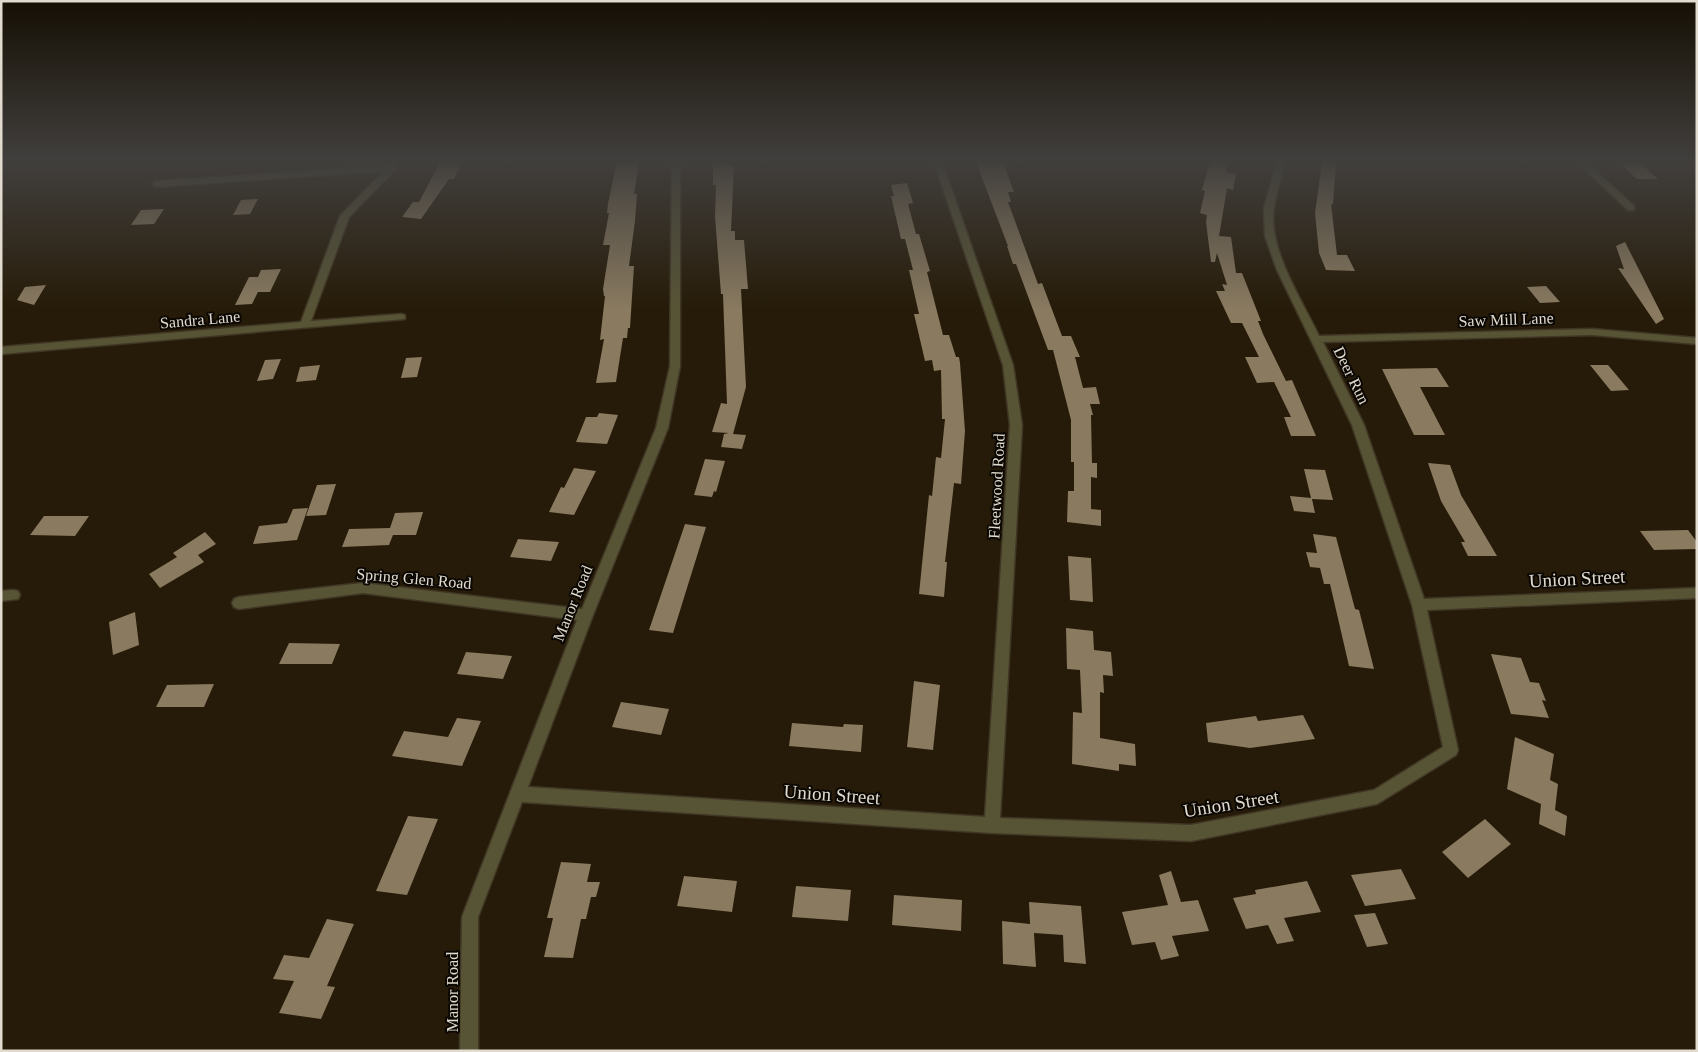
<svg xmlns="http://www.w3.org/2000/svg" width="1698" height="1052" viewBox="0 0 1698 1052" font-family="Georgia,serif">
<rect width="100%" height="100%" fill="#261b08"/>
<!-- building -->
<path fill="#897a60" d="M440 162H462L454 179H449L421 219 402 217 413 202H419Z
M976 162H1003L1014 192H1008L1011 202H1008L1038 284 1042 283 1062 336H1071L1080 357H1075L1083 388 1096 387 1100 404H1090L1093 415H1091L1092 463H1097V478L1091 477V509L1101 510V526L1067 522 1068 491H1074V462H1071V420L1053 350H1048L1016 264H1013L1007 246H1008Z
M1210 162H1229L1226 172 1236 174 1233 190 1227 188 1219 236 1231 237 1236 273H1242L1261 321H1258L1263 334 1286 381 1292 380 1316 436H1291L1284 417H1291L1274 382 1257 383 1245 357H1259L1242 323H1231L1216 291H1225L1222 284 1227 285 1217 253 1215 262H1211L1206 222 1207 215 1200 213 1205 191 1202 190Z
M1322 162H1336L1333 204H1331L1337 255H1347L1355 271 1326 270 1319 253 1315 213Z
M622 163H639L634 194H637L635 221 629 266H634L630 328H628L627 338H623L616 382 596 383 604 339 600 340 605 296H604L603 289 610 245H603L609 213H607L608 204 616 165Z
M713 164H729V166H734L731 231H735V240H744L748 289H741L746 387 733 434 746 435 742 449 721 447 724 434 729 433 712 432 721 403 727 404 723 294H721L715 216 716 185H713Z
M1621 164H1641L1658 179H1637Z
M907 183 913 203 908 204 916 234H919L930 271 927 272 943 335H949L956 357H959L960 363 965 431 961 484 954 483 945 562H947L944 597 919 594 929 495 932 496 936 457 941 458 945 419H942L941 370 934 371 932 360 925 361 914 314H919L909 270H913L905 239H901L891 196H894L891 185Z
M258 199 250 214 233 215 241 200Z
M164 209 154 224 131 225 141 210Z
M1625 242 1664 319 1656 324 1618 268 1624 269 1616 246Z
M281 269 270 292H258L252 304 235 305 249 277H258L261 270Z
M46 285 34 305 17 300 25 287Z
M1546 286 1560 302 1540 303 1527 287Z
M422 357 417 377 401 378 406 358Z
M281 359 273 379 257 381 265 360Z
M320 365 316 380 296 382 300 367Z
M1590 365H1608L1629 390 1611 391Z
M1437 368 1449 387H1420L1445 435H1414L1382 369Z
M599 413 618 415 607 444 576 442 586 417H597Z
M705 459 725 461 716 492 714 491 712 497 694 495Z
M1428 463 1450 465 1461 495 1497 556H1468L1461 542H1465L1441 501Z
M574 468 596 471 574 515 549 512 561 487 564 488Z
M1304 469 1325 470 1333 500 1312 499 1315 513 1294 511 1290 496 1311 498Z
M336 484 326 515 306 516 317 485Z
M308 508 297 540 253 544 259 526 287 523 293 509Z
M423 512 416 535H393L389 545 342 547 349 529 390 528 395 513Z
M44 516H89L75 536 30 535Z
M685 524 706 527 673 633 649 630Z
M1688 530 1697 542V549L1654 550 1640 531Z
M205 532 216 544 198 555 204 562 160 588 149 574 177 557 173 553Z
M1313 534 1336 537 1355 609 1359 610 1374 669 1349 666 1330 584H1324L1320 568 1310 567 1306 552 1317 553Z
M518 539 559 542 551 561 510 557Z
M1068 556 1091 558 1093 602 1070 600Z
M135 612 139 645 113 655 109 622Z
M1066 628 1093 631 1094 650 1111 652 1113 676 1103 675 1104 693 1100 692V738L1135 744 1136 766 1119 764V771L1072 764 1073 712 1082 713 1080 670 1067 669Z
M289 643 340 644 332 664H279Z
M466 652 512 656 503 679 457 674Z
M1491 654 1521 658 1530 682 1539 683 1546 701 1542 700 1549 718 1511 714Z
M914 681 940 685 933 750 907 747Z
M214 684 204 707H156L167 685Z
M621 702 669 709 661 735 612 727Z
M1303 715 1315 739 1250 748 1208 742 1206 723 1256 716 1258 721Z
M457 718 481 721 462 766 392 756 404 731 448 737Z
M792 723 843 727 844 724 863 725 861 752 789 746Z
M1515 737 1554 754 1550 780 1558 784 1555 810 1567 816 1565 836 1539 824 1541 804 1507 789Z
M408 816 438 819 407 895 376 891Z
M1485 819 1511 844 1468 878 1442 852Z
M561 862 591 864 587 882H600L596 897H591L586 919H581L573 958 544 957 553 918H547Z
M1401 869 1416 899 1365 906 1351 875Z
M1171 871 1181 902 1198 900 1209 931 1172 936 1179 956 1161 960 1155 942 1132 945 1122 912 1168 905 1159 875Z
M684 876 737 881 732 912 677 906Z
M1307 881 1321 912 1284 918 1294 941 1277 944 1268 925 1246 929 1233 898 1256 894 1255 890Z
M796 886 851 890 848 921 792 917Z
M894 895 962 900 961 931 892 925Z
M1029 902 1081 906 1086 964 1064 962 1063 935 1034 933 1036 967 1003 964 1002 921 1030 924Z
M1375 913 1388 944 1367 947 1354 915Z
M327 919 354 924 327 986 335 987 321 1019 279 1013 294 981 273 979 284 955 309 958Z"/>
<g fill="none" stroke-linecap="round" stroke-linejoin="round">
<defs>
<path id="minor" d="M672 162H680V366L668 428 593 615 528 787 985 817 1010 425 1003 365 934 162H942L1013 365 1022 425 1000 818 1191 825 1374 790 1443 747 1412 605 1352 425 1277 270 1265 236 1264 208 1277 162H1285C1282 177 1276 192 1274 207 1267 248 1302 300 1319 336L1592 329 1697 338V344L1592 335 1323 342 1364 425 1424 599 1697 588V598L1427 610 1458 750 1456 755 1377 804 1191 841 992 833 522 802 478 917V1051H460L462 917 577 620 363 593 239 609 234 607 232 603 234 599 239 597 363 583 582 609 656 428 670 366Z
M1577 162H1586L1634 206V210H1628Z
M392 163 396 166 395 170 349 217 311 321 401 314 405 315V319L1 354V347L301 322 340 216 384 171 156 187 152 184 156 181 388 166Z
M13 590 18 591 20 595 18 599 1 601V591Z"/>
</defs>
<!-- minor casing -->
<use href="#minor" stroke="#403624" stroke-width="3"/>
<!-- minor -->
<use href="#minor" fill="#575436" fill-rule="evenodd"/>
</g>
<!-- sky -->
<linearGradient id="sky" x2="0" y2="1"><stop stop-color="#150f04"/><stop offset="0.52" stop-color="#413f3d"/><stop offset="1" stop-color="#413f3d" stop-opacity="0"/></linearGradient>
<rect width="1698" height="309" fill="url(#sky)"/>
<g text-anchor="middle" stroke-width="4" stroke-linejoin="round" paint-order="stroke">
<!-- street labels -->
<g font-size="16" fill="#e1dace" stroke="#0b0702">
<text transform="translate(200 319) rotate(-5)" y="6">Sandra Lane</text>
<text transform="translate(1506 319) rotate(-2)" y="6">Saw Mill Lane</text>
<text transform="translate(1352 375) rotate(64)" y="6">Deer Run</text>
<text transform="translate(996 486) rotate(-87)" y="6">Fleetwood Road</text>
<text transform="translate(414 578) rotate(5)" y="6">Spring Glen Road</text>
<text transform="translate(572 603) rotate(-68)" y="6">Manor Road</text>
<text transform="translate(452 992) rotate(-90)" y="6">Manor Road</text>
</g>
<!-- near-street labels -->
<g font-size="19" fill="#e1dace" stroke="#0b0702">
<text transform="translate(1577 578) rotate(-3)" y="7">Union Street</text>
<text transform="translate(832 794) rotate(4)" y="7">Union Street</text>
<text transform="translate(1231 803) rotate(-9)" y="7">Union Street</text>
</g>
</g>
<!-- border -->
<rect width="1698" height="1052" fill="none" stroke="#e1dace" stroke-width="5"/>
</svg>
